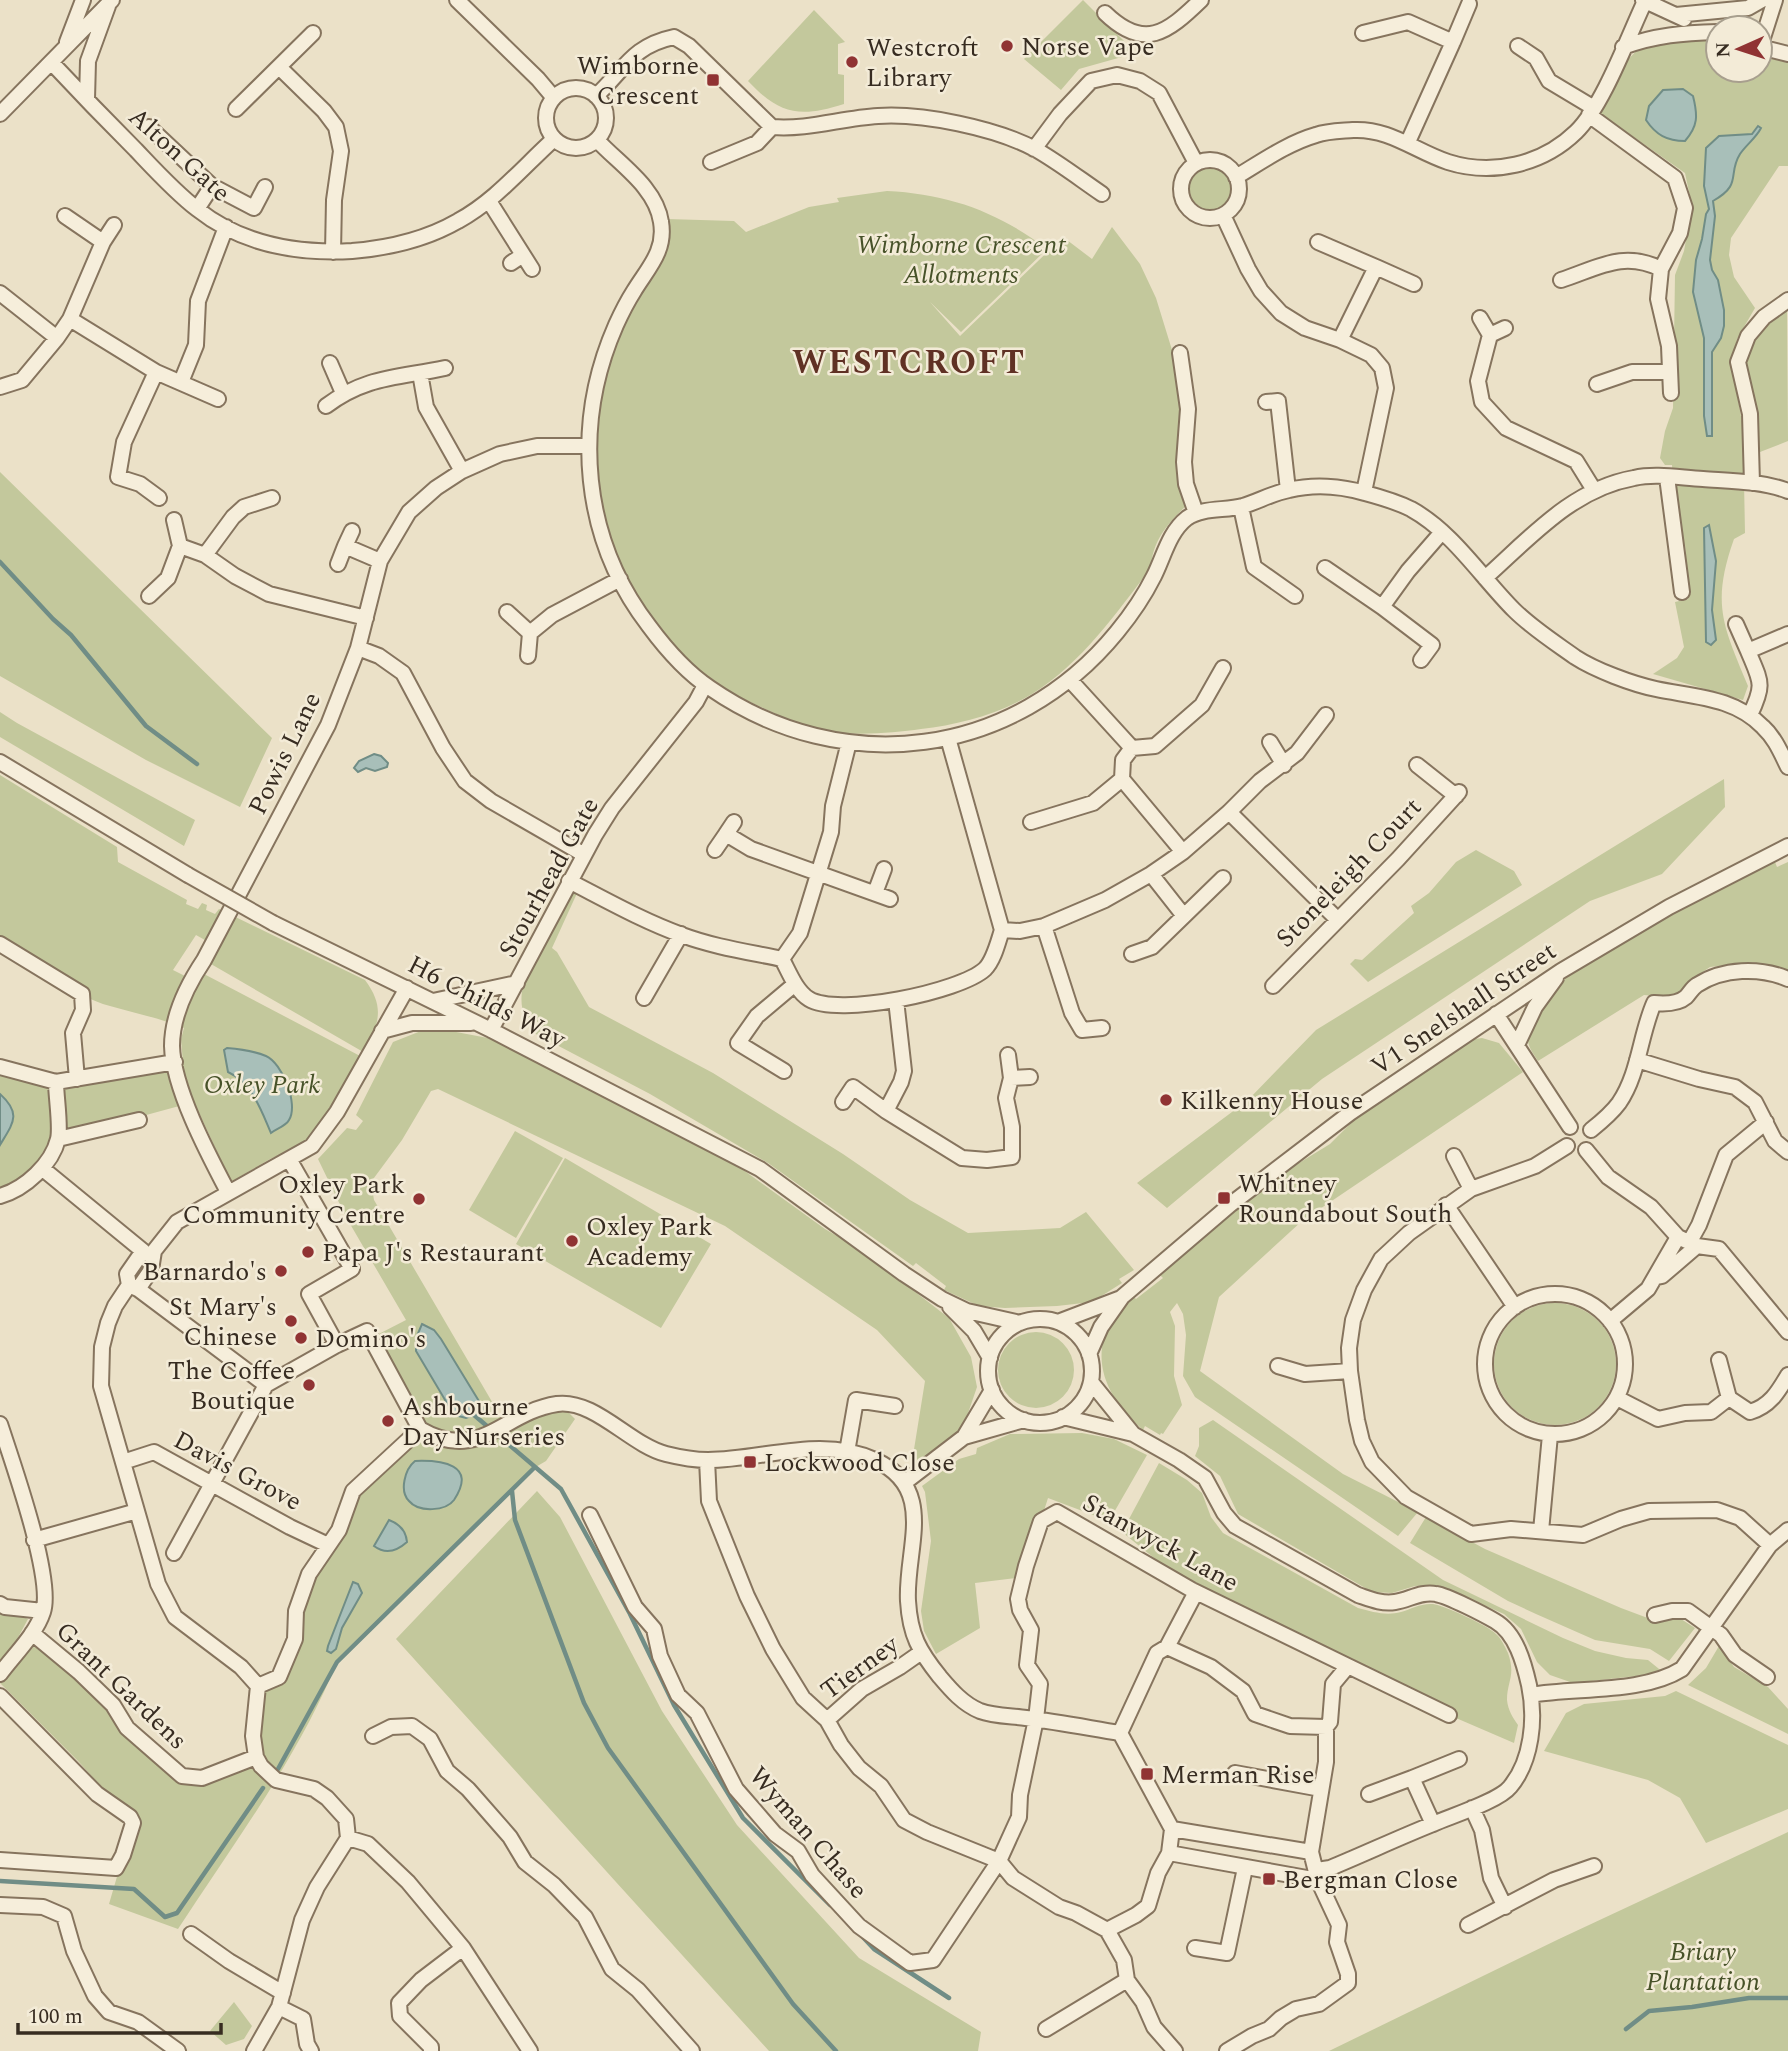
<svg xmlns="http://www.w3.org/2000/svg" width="1788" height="2051" viewBox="0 0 1788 2051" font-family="Spectral,serif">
<rect width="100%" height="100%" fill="#ebe1c8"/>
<!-- green -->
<path fill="#c3c89c" d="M1083 0 1136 53 1079 69 1061 90 1024 59Z
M814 10 845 42 838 44V74L844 75V104C800 118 780 115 748 81Z
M1663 38 1705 40 1718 43V70H1760V55L1788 63V166H1779L1731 238 1729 255 1734 277 1755 308 1737 339 1732 364 1743 428 1745 533 1734 539C1711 604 1723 626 1748 686L1743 700 1653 674 1677 658 1684 647 1675 602 1688 599C1685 580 1687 564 1685 545L1680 543 1674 499 1672 465H1665L1660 458 1665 431 1673 408 1675 275 1684 251 1692 206 1685 173 1598 112 1620 68 1641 46Z
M1185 189a23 23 0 1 1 46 0a23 23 0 1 1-46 0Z
M887 191C949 194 998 212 1047 249L961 332 930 302 960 336 1063 237 1092 259 1112 227 1140 264 1156 298 1176 363 1181 409 1177 468 1187 505C1168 523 1152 541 1151 568 1116 613 1082 663 1032 694 999 714 958 725 921 729 888 734 838 737 806 727 794 724 783 717 772 712 757 705 742 699 729 691 666 655 614 576 599 505 588 449 599 391 618 338 622 327 625 314 630 303 648 269 670 263 667 219L734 221 746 232 809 207 839 202 837 198Z
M1787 308 1788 441 1760 452 1757 425 1744 364 1756 334 1770 320Z
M0 472 272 738 240 807 146 760 0 676Z
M0 712 17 723 195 820 184 846 0 737Z
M0 775 117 847 118 862 187 900 186 904 198 909 202 903 207 905 206 910 215 914 219 909 365 980C386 1008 378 1024 365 1053L204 960 212 944 196 935 173 970 199 983 204 974 362 1057 327 1115 303 1144 270 1159 231 1182 194 1102 58 1139 43 1169 0 1196V1067L56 1082 183 1063 181 1039 184 1028C160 1018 134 1013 110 1006 73 996 33 965 0 944Z
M1724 779 1725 807 1662 874 1590 901 1322 1079 1167 1208 1137 1183 1248 1100 1316 1030Z
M1476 850 1514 871 1522 885 1368 982 1350 964 1355 959 1362 960 1414 913 1411 906 1429 893 1456 862Z
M1775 862 1777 867 1788 862V971L1752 962 1710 967 1691 980 1681 992 1667 997 1644 995 1538 1061C1533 1053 1527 1046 1528 1037 1531 1016 1551 993 1565 979 1587 959 1616 945 1642 930 1686 906 1730 884 1775 862Z
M572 891H578L552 948 557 952 589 1007 713 1073 843 1154 910 1200 968 1233 1060 1228 1086 1212 1134 1270 1119 1279 1122 1283 1092 1302 1057 1306 1005 1308 979 1306 944 1290 946 1286 916 1263 913 1266 768 1163 650 1094 532 1032C523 1016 519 1004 523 986L566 894Z
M421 1031H451L493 1039 742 1169 825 1229 861 1250 949 1318 971 1357 977 1387 964 1425 945 1444 911 1468 925 1381 877 1330 725 1226 438 1089 431 1091 402 1140 371 1182 374 1200 505 1424 559 1403 575 1419 546 1461 534 1468 337 1662C298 1758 234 1843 178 1929L109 1904 133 1822 78 1761 0 1683V1674L21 1645C67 1644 149 1742 183 1776L256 1757 258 1686 280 1677 296 1611 353 1491 420 1429 371 1338 406 1320 346 1217 318 1159 347 1128 356 1130 363 1121 356 1115 393 1042Z
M1482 1038 1499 1043 1523 1072 1302 1221 1219 1297 1200 1371 1343 1474 1418 1512 1398 1536 1195 1397 1183 1376 1186 1335 1183 1314 1177 1303 1170 1312 1175 1326 1174 1376 1182 1405 1163 1434 1161 1433 1160 1435 1145 1426 1143 1430C1110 1401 1088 1364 1111 1320 1116 1311 1126 1303 1133 1296L1136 1299 1163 1278 1158 1273 1273 1179 1330 1144 1361 1113 1467 1040Z
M515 1131 563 1158 516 1238 469 1210Z
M565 1158 711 1244 661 1328 516 1244Z
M1494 1364a61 61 0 1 1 122 0a61 61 0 1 1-122 0Z
M998 1370a38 38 0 1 1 76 0a38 38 0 1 1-76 0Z
M1213 1420 1443 1580 1563 1638 1595 1651 1626 1658 1648 1660 1664 1673 1573 1683 1550 1675 1537 1662 1521 1629 1504 1614 1438 1585 1415 1586 1392 1593 1372 1592 1238 1514 1220 1476 1195 1456 1199 1446V1428Z
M1082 1433 1114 1439 1147 1455 1109 1521 1048 1498 1023 1577 975 1583 980 1628 936 1654 924 1631 921 1611 931 1541 925 1492 922 1486 959 1459 976 1454 977 1448 1010 1434Z
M1159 1463 1187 1480 1202 1493 1211 1517 1223 1533 1358 1608C1373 1612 1386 1616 1401 1612 1411 1609 1421 1603 1433 1604 1443 1605 1489 1626 1496 1634 1501 1638 1505 1647 1508 1653 1516 1676 1507 1681 1507 1700 1508 1710 1513 1718 1518 1725L1514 1743 1449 1715 1196 1592 1122 1532Z
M537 1491 560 1517 662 1711 737 1825 859 1958 981 2032 978 2051H769L396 1639Z
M1426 1517 1485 1549 1621 1608 1653 1620 1669 1616 1681 1619 1695 1628 1669 1661 1650 1649 1595 1640 1536 1614 1508 1601 1410 1543Z
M0 1607 28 1619 0 1671Z
M1719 1646 1734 1667 1768 1687 1788 1709V1734L1688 1685 1706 1668Z
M1676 1691 1788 1745V1809L1706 1843 1680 1798 1648 1780 1544 1751 1566 1713 1584 1704 1665 1696Z
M1788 1832V2051H1329L1559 1939Z
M234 2002 252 2026 244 2039 226 2045 210 2031Z"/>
<!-- water -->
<path fill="#a8bfb9" stroke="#708d86" stroke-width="2" d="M1683 89 1693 96C1698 116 1698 126 1685 141 1667 141 1656 135 1646 120L1649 106 1663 90Z
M1758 126 1761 128C1756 138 1746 145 1740 154 1727 175 1743 184 1713 201L1715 216 1710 260 1712 270 1718 280 1724 310V326L1721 338 1712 352V436H1707L1704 416V338L1693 292 1696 260 1702 239 1706 214 1709 209 1704 186 1706 148 1719 136 1752 134Z
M1709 525 1716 561 1712 610 1716 640 1711 645 1706 642 1704 528Z
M374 754 381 756 388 763 387 767 375 771 366 768 358 772 354 768 359 761Z
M227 1048C239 1049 254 1051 266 1056 282 1063 299 1104 289 1120 286 1126 276 1129 271 1133 261 1110 252 1083 228 1072L224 1050Z
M0 1094C22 1114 13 1123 0 1145Z
M422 1324 434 1330 441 1339 485 1411 466 1418 454 1415 416 1351V1338Z
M415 1461C441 1460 478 1464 454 1500 446 1511 419 1513 409 1501 399 1491 405 1469 415 1461Z
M389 1520C400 1524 406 1531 407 1542 397 1551 386 1555 374 1546Z
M353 1582 358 1584 362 1593 342 1628 336 1649 331 1653 327 1651 328 1646Z"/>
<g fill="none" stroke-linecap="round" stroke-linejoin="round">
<!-- stream -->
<path stroke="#708d86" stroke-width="4.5" d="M0 562 53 619 71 635 146 726 197 764
M474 1415 561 1489 630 1614 674 1705 743 1818 830 1905
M512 1491 515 1520 584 1703 608 1748 793 2004 836 2051
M278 1769 337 1662 534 1468
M0 1881 134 1889 165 1917 177 1913 263 1788
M859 1933 874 1949 949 1998
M1626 2029 1649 2011 1692 2007 1749 1998H1788"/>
<defs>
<path id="minor" d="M457 0 538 79 554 98
M1643 0 1684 19
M1105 13C1144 51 1167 33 1201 0
M1676 15 1748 8 1762 0
M1363 33 1408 22 1453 42 1408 142
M67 42 83 0
M1453 42 1469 4
M1518 46 1536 58 1549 81 1594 108
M1623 47C1656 35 1683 33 1718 32
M1760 47 1775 0
M1760 47 1788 54
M51 62C79 92 107 121 136 150 155 170 175 192 197 209 241 244 297 254 352 251 389 248 425 240 458 221 495 201 523 167 554 139
M280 68 324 111 336 127 341 151 334 200 333 252
M546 118a30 30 0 1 1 60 0a30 30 0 1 1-60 0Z
M596 96C625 69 632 46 674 37L689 46 772 127
M87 99 88 61 108 6
M236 109 313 33
M0 114 112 0
M149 127 212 186 197 209
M597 140C619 164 656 187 661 222 666 251 648 268 634 291 627 302 621 314 616 325 572 425 582 539 649 626 666 649 686 672 710 688 843 780 1014 758 1117 632 1131 615 1144 596 1154 576 1164 556 1169 532 1187 518 1203 507 1225 511 1243 506 1259 501 1273 493 1289 490 1313 484 1341 486 1365 493 1380 497 1397 502 1411 509 1453 532 1481 577 1514 610 1532 628 1554 642 1575 657 1595 670 1632 684 1656 689 1694 697 1734 697 1763 727 1775 738 1781 753 1788 767
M1034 149 1060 114 1091 81 1117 75 1140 81 1159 93 1196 163
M1181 189a29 29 0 1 1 58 0a29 29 0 1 1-58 0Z
M711 162 757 143 772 127C808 130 842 118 878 116 923 113 995 128 1035 149 1058 162 1080 179 1102 194
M1236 177C1261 162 1288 143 1316 135 1327 131 1342 131 1353 130 1389 128 1415 151 1448 162 1492 176 1542 165 1576 132 1603 106 1628 37 1645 1
M212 186 254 208 265 187
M489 201 532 269
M1223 215 1248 269 1261 291 1281 313 1305 328 1340 340 1371 355 1382 368 1386 388 1364 492
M65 216 103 242
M1318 242 1376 267
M511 263 523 255
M1661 269 1658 299 1669 346 1671 393
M1561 280C1598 268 1623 250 1661 269L1680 233 1685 208 1675 178 1589 115
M0 293 57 338
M1480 318 1490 335 1478 381 1482 402 1506 428 1576 461 1594 490
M70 319 156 372 218 399
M1490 335 1505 328
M1340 340 1376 267 1414 284
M1180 353 1188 409 1184 462 1186 484 1196 513
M330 363 343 393
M156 372 124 442 118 477 140 484 159 498
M420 373 426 407 462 471
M181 382 196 345 198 301 226 227
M1597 384 1632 372H1670
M0 387 22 380 57 338 70 319 103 242 114 225
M1266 402 1278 401 1288 490
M326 406C366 376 398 378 445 368
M1667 477 1682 592
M1752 483 1750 414 1738 362 1748 336 1764 317 1788 300
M1241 507 1254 567 1295 596
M174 520 180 546 205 555 235 576 269 594 366 618
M345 546 352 531
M205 555 233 517 244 507 272 498
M338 564 345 546 380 561
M1325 568 1382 607
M1485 578C1530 538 1572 489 1634 478 1656 473 1681 478 1703 479 1731 481 1762 481 1788 491
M149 596 168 578 180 546
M507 612 530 633 528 656
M1736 624 1748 651
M530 633 552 615 620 579
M358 648 379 656 403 673 443 748 465 781 491 801 583 854
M1421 660 1432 645 1382 607 1408 571 1442 532
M1070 680 1132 748 1123 760 1122 779 1183 852
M1750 715C1765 684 1761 682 1748 651L1788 634
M1270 742 1284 765
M1132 748 1155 746 1202 705 1223 668
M0 762 188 875
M1417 765 1456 796
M1229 812 1337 919
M1031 822 1093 803 1122 779
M726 834 734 822
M715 850 726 834 751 849 890 899
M1151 874 1184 916
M569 881C606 900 643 921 682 935 714 947 749 952 782 959 789 972 796 991 809 999 838 1017 960 992 985 969 994 960 998 942 1002 930L948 738
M875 893 884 869
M273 923 491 1030 760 1169 904 1274 942 1299 967 1311 1020 1323
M1044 926 1072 1013 1082 1030 1102 1028
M1002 930 1020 931 1044 926 1105 900 1151 874 1183 852 1229 812 1260 781 1297 753 1326 715
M0 944 82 994 83 1010 73 1033 77 1079
M1132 954 1152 947 1223 878
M782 959 800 933 831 832 833 806 849 742
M1273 986 1398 859 1459 792
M644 998 681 934
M896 1000 904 1071 901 1082 886 1111 962 1158 987 1160 1012 1157V1127L1006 1098 1011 1078 1008 1055
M433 1001 517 983
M1496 1014 1570 1127
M491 1030 595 835 612 808 696 702 705 685
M382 1031 412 1023H471
M1517 1045 1535 1007 1556 978
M1637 1060 1699 1079 1735 1087 1755 1102 1775 1141 1788 1152
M0 1067 56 1082 175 1062
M784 1071 738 1043 757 1016 795 984
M1011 1078 1030 1077
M843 1102 853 1087 886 1111
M1591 1130C1601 1122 1611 1114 1619 1103 1639 1074 1640 1035 1654 1003 1665 1004 1678 1004 1686 997 1690 993 1692 988 1697 985 1723 968 1760 967 1788 979
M58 1139 139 1120
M1567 1146 1535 1166 1471 1189 1409 1233 1381 1259 1364 1290 1353 1320 1349 1348 1350 1371 1357 1420 1362 1441 1372 1462 1406 1497 1471 1534 1511 1529 1583 1535 1621 1519 1649 1511 1717 1510 1740 1518 1770 1545
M1586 1150 1608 1177 1651 1207 1678 1237 1697 1246 1719 1249 1788 1332
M1454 1156 1471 1189
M289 1159 352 1269 309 1294 337 1345
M43 1169 143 1251
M228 1192C208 1154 173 1088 172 1046 172 1015 188 984 204 960L328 725 358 648 380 561 409 512 436 488 462 471 500 454 537 446H588
M0 1196C25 1189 52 1164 58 1139 61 1127 56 1096 56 1082
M1446 1205 1515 1307
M1689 1243 1699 1225 1726 1155 1766 1122
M143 1251 127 1274 129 1285 115 1306 108 1323 102 1347 101 1386 158 1584 175 1617 241 1667 258 1686 253 1736 256 1757 261 1766 276 1780 314 1789 327 1798 346 1819 348 1838 317 1887 302 1920 279 2007 254 2051
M1657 1277 1662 1276 1697 1246
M129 1285 138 1289 266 1385
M138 1289 151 1270 154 1251 177 1222 312 1146 337 1112 407 988
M1485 1364a70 70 0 1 1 140 0a70 70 0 1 1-140 0Z
M950 1307 974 1331 990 1358
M988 1371a52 52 0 1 1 104 0a52 52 0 1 1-104 0Z
M1610 1321 1648 1289 1678 1237
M1058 1322 1121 1298
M1089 1354 1101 1327 1122 1297 1231 1204 1350 1113 1561 971 1669 907 1788 846
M1719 1360 1729 1398 1750 1412C1770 1406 1778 1392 1788 1375
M1278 1366 1305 1374 1350 1371
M1091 1382 1133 1434
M266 1385 337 1345 367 1331 420 1429C480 1464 503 1412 557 1404 595 1399 630 1445 666 1454 678 1457 695 1460 708 1460 763 1460 821 1435 875 1460 938 1489 905 1549 908 1601 910 1635 919 1651 940 1677 951 1690 963 1704 980 1711 993 1716 1012 1716 1026 1718 1058 1722 1089 1728 1120 1733L1172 1829 1311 1852
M1617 1398 1658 1419 1685 1413 1711 1412 1729 1398
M1063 1417 1133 1434 1179 1460 1205 1478 1224 1513 1235 1526 1358 1595C1370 1599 1381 1604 1395 1602 1409 1600 1421 1591 1436 1594 1448 1596 1483 1614 1495 1621 1516 1633 1524 1663 1529 1685 1536 1718 1532 1761 1510 1787 1499 1801 1451 1816 1433 1824 1398 1838 1364 1854 1330 1868L1317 1870
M0 1424C12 1461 54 1579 43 1612 36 1634 14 1655 0 1674
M964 1437 1024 1420
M847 1452 856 1400 895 1406
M707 1460 709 1501 747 1596 773 1649 803 1698 827 1720 841 1745 859 1768 881 1786 904 1820 927 1832 999 1861 1013 1878 1059 1907 1076 1913 1107 1930
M123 1462 154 1452 290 1527 328 1545
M904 1483 964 1437 992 1390
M590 1515 635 1607 654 1629 660 1656 678 1695 697 1713 736 1789 775 1834 798 1851 812 1875 859 1926 910 1963 933 1960 999 1861 1019 1817 1020 1795 1036 1719 1040 1684 1027 1665 1031 1630 1020 1610 1018 1599 1026 1566 1041 1521 1057 1512 1192 1590 1348 1666 1333 1684 1330 1722 1326 1727
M1541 1531 1550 1435
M34 1540 137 1511
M174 1553 266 1385
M0 1604 5 1607 43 1611
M1655 1615 1672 1611H1688L1721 1635 1735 1655 1767 1677
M32 1633 79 1672 113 1705 127 1728 182 1776 202 1778 256 1757
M1167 1647 1196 1592
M1348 1666 1449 1715
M258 1686 279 1677 295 1639 296 1611 309 1574 339 1530 353 1491 420 1429
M1531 1695C1577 1687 1642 1694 1682 1669L1770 1545 1788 1530
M0 1696 97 1794 130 1817 133 1823 123 1855 116 1868 0 1860
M827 1720 862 1689 900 1667 920 1653
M1120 1733 1157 1653 1167 1647 1211 1667 1243 1691 1255 1714 1290 1726 1326 1727V1762L1311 1852 1318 1880 1339 1925 1337 1942 1348 1974V1983L1319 2004 1296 2009 1281 2018 1269 2029 1252 2036 1227 2051
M373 1736 391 1727 412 1726 430 1739 447 1771 468 1789 510 1837 525 1862 554 1885 585 1917 612 1969 638 1990 692 2051
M1235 1773 1321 1789
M1412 1778 1459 1759
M1369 1794 1412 1778 1433 1824
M1472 1808 1482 1830 1491 1878 1505 1907
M348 1838 368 1844 408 1882 463 1948 530 2051
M1169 1853 1318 1880
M0 1905 43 1907 64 1916 74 1951 95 1996 109 2012 138 2022 178 2051
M1468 1925 1554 1880 1594 1866
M1107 1930 1124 1960 1127 1980 1143 2002 1154 2027 1175 2051
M1107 1930 1136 1915 1148 1906 1158 1873 1169 1853 1172 1829
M191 1934 229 1961 283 1993
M1195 1948 1227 1953 1245 1868
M279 2007 303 2019 307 2044 311 2051
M1046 2029 1127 1980
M431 2051V2047L400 2016 399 2003 421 1980 463 1948"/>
</defs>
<!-- minor casing -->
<use href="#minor" stroke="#86745e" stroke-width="18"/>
<!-- minor -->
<use href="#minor" stroke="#f6eedb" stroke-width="14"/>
<defs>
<path id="minor-bridge" d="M188 875 273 923"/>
</defs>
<!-- minor-bridge casing -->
<use href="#minor-bridge" stroke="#86745e" stroke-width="18" stroke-linecap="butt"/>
<!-- minor-bridge -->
<use href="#minor-bridge" stroke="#f6eedb" stroke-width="14"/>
</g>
<!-- markers -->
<g fill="#903333" stroke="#f3ebd7" stroke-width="2.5">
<circle cx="1007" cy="46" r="7"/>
<circle cx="852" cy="62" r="7"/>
<rect x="706" y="73" width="14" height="14" rx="3.5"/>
<circle cx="1166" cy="1100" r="7"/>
<rect x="1217" y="1191" width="14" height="14" rx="3.5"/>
<circle cx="419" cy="1199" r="7"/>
<circle cx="572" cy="1241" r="7"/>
<circle cx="308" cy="1252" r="7"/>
<circle cx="281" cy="1271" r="7"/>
<circle cx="291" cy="1321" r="7"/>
<circle cx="301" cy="1338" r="7"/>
<circle cx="309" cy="1385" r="7"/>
<circle cx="388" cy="1421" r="7"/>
<rect x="743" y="1455" width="14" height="14" rx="3.5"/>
<rect x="1140" y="1767" width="14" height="14" rx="3.5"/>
<rect x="1262" y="1872" width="14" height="14" rx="3.5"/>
</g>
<g text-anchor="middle" stroke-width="5" stroke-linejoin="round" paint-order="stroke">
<!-- poi labels -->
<g font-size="26" fill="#372c21" stroke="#f3ebd7" text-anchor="start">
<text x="1021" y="55">Norse Vape</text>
<text x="866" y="56">Westcroft<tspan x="866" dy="30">Library</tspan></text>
<text x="699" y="74" text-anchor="end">Wimborne<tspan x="699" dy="30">Crescent</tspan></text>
<text x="1180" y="1109">Kilkenny House</text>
<text x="1238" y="1192">Whitney<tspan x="1238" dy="30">Roundabout South</tspan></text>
<text x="405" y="1193" text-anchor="end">Oxley Park<tspan x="405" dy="30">Community Centre</tspan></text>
<text x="586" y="1235">Oxley Park<tspan x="586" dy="30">Academy</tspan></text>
<text x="322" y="1261">Papa J's Restaurant</text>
<text x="267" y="1280" text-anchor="end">Barnardo's</text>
<text x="277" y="1315" text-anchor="end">St Mary's<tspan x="277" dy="30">Chinese</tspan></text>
<text x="315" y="1347">Domino's</text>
<text x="295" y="1379" text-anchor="end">The Coffee<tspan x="295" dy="30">Boutique</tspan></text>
<text x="402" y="1415">Ashbourne<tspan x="402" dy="30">Day Nurseries</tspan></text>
<text x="764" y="1471">Lockwood Close</text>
<text x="1161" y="1783">Merman Rise</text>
<text x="1283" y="1888">Bergman Close</text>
</g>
<!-- street labels -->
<g font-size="26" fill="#372c21" stroke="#f3ebd7">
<text transform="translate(180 154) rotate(42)" y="9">Alton Gate</text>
<text transform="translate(284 753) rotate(-64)" y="9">Powis Lane</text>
<text transform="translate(1348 872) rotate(-46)" y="9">Stoneleigh Court</text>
<text transform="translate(548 877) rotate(-61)" y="9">Stourhead Gate</text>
<text transform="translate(487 1001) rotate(27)" y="9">H6 Childs Way</text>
<text transform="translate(1463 1008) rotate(-34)" y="9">V1 Snelshall Street</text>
<text transform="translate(238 1470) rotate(28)" y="9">Davis Grove</text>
<text transform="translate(1161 1542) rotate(29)" y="9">Stanwyck Lane</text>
<text transform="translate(859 1667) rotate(-36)" y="9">Tierney</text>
<text transform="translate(122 1685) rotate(44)" y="9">Grant Gardens</text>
<text transform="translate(809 1832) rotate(49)" y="9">Wyman Chase</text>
</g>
<!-- park labels -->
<g font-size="26" font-style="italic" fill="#475229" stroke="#f3ebd7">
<text x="961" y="253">Wimborne Crescent<tspan x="961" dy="30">Allotments</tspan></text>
<text x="262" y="1093">Oxley Park</text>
<text x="1703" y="1960">Briary<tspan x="1703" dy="30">Plantation</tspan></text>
</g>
<!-- district labels -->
<g font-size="33" font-weight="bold" letter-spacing="2" fill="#603124" stroke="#f3ebd7">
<text x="909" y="373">WESTCROFT</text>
</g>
</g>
<!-- north arrow -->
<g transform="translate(1739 49) rotate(267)"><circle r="33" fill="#f3ebd7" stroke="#a89f8e" stroke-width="2"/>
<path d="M0-5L12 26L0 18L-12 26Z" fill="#903333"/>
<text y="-10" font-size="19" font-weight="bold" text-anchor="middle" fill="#372c21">N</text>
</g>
<!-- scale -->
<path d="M18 2023v10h203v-10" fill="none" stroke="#372c21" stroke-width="3.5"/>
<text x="28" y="2023" font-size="21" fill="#372c21" stroke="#f3ebd7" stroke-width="5" paint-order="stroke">100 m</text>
</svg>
